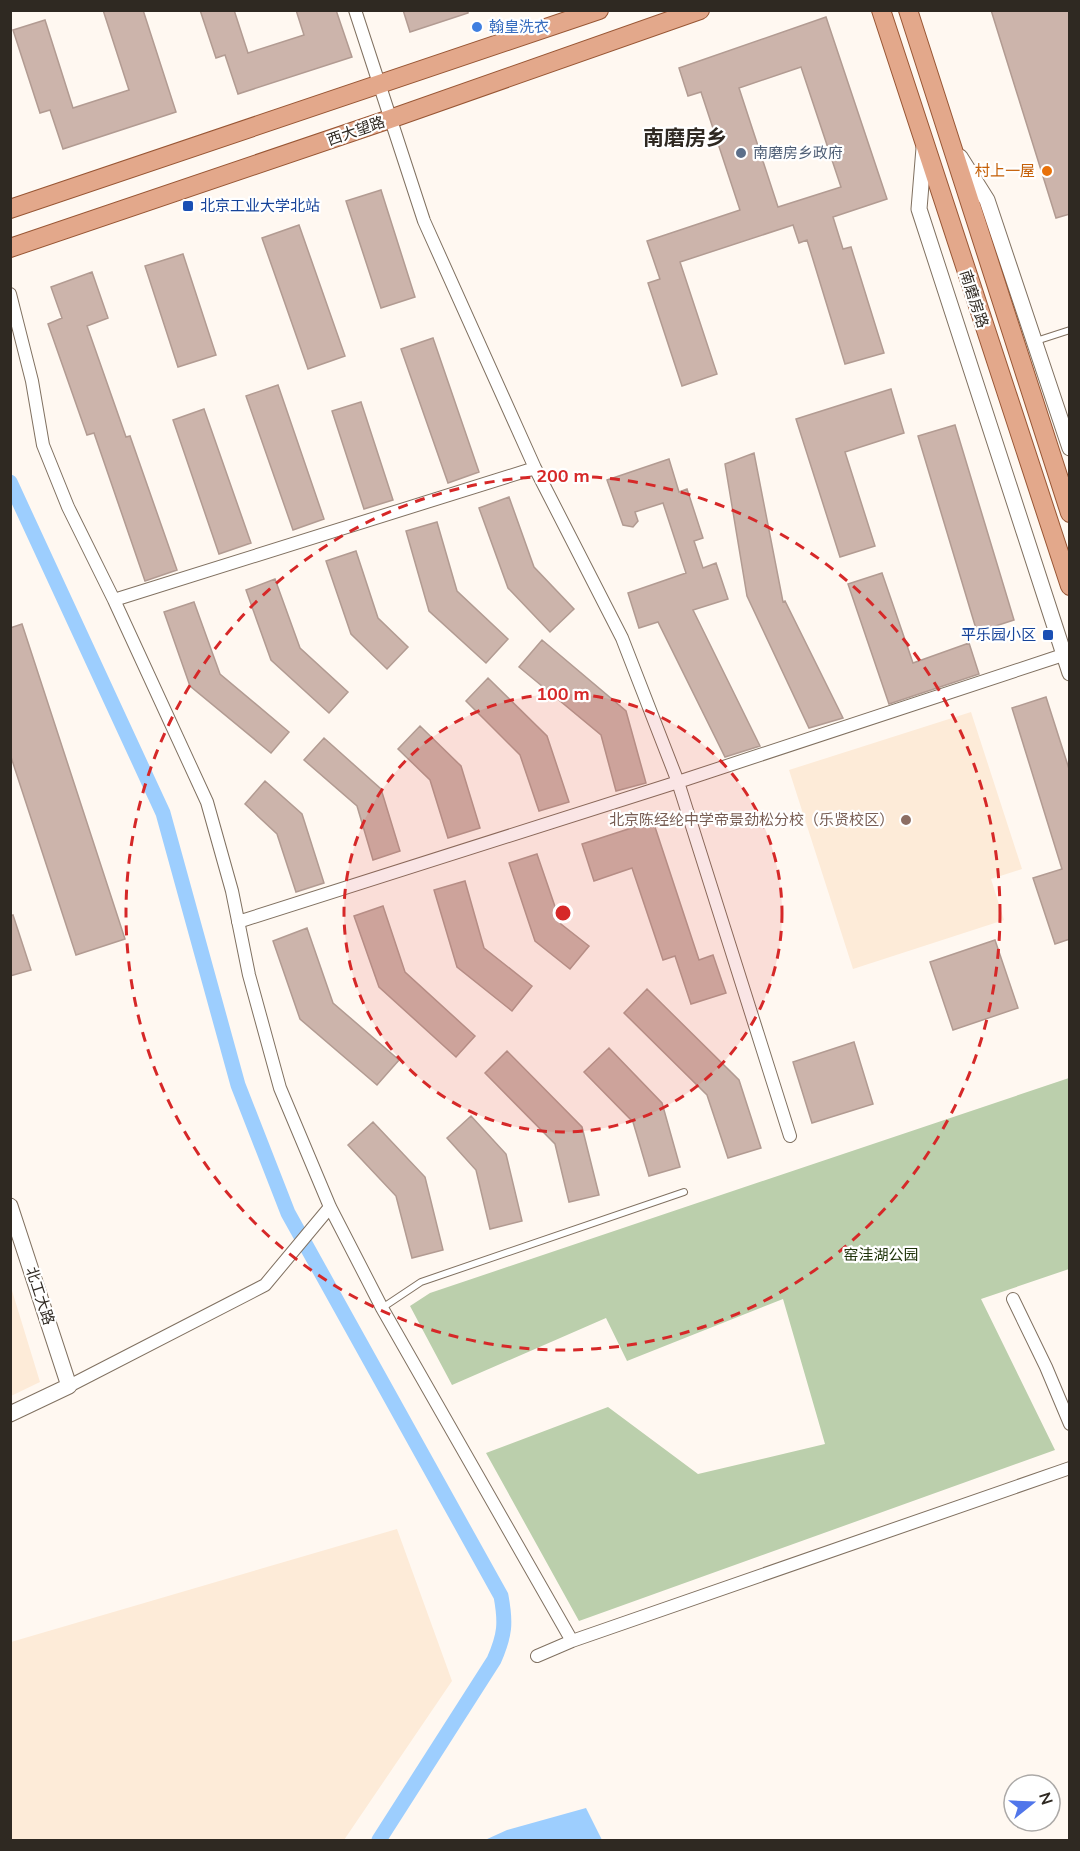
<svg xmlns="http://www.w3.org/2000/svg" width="1080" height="1851" viewBox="0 0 1080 1851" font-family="Mulish,'Noto Sans SC',sans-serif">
<rect width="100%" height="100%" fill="#fff8f1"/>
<!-- built -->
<path fill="#fdebd8" d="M971 712 1022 869 991 879 1004 920 853 969 789 770Z
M10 1284 40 1382 11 1396H10Z
M397 1529 452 1681 344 1840H11V1642Z"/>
<!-- green -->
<path fill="#bbcfac" d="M1069 1078V1269L981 1299 1055 1450 579 1621 486 1453 608 1407 698 1474 825 1444 783 1299 627 1361 606 1318 452 1385 410 1306 430 1293Z"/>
<!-- water -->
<path fill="#9dcefe" d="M586 1808 602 1840H485L507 1830Z"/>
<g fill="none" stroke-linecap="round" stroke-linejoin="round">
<!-- canal -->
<path stroke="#9dcefe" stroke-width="15" d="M10 482 163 813 238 1085 288 1213 501 1596C506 1623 505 1635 494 1660L379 1840"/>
</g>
<!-- building -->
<path fill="#ccb4ab" stroke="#b29b92" stroke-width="1.5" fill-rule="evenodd" d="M103 10H143L176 112 63 149 50 110 40 113 13 30 45 20 73 108 129 90Z
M200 10H234L248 53 304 35 296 10H336L352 57 238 94 225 55 216 58Z
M403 10H468V13L410 32Z
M991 10H1070V214L1056 218Z
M826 17 887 199 833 217 843 249 851 247 884 353 845 364 807 240 799 243 793 225 680 262 717 374 682 386 648 283 660 279 647 241 740 210 701 92 688 96 679 68ZM801 67 841 187 778 207 739 88Z
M381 190 415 297 381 308 346 201Z
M299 225 345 356 308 369 262 238Z
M183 254 216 355 178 367 145 266Z
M92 272 108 318 87 326 126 437 130 436 177 570 145 581 94 433 87 435 48 324 62 318 51 287Z
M433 338 479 472 448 483 401 349Z
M278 385 324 519 293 530 246 396Z
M891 389 904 433 845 452 875 546 840 557 796 419Z
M361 402 393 500 364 509 332 411Z
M204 409 251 543 219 554 173 420Z
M955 425 1014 620 977 632 918 436Z
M754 453 783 602 785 601 843 718 809 728 747 596 725 464Z
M669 459 679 492 687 489 703 538 694 541 703 568 716 563 728 599 693 610 760 746 725 757 658 622 639 628 628 593 686 573 663 503 635 512 638 521 633 527 623 525 607 480Z
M509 497 534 567 574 609 550 632 508 588 479 508Z
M437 522 457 591 508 639 486 663 429 611 406 531Z
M356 551 378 618 408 647 387 669 351 634 326 561Z
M882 573 913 663 969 643 979 674 889 704 848 584Z
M275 579 300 648 348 692 329 713 271 660 246 590Z
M194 602 220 674 289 732 271 753 190 686 164 612Z
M22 624 125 939 76 955 10 754V628Z
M542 640 626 711 646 783 616 791 601 735 519 667Z
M488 678 547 736 569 802 539 811 520 755 466 701Z
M1046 697 1070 772V939L1055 944 1033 878 1062 869 1012 708Z
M420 726 461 766 480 828 448 838 430 780 398 749Z
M324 738 381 789 400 851 373 860 357 806 304 760Z
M265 781 302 814 324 883 296 892 277 834 245 804Z
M653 821 699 960 713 955 726 993 691 1004 675 956 663 960 632 868 594 881 582 844Z
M537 854 561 924 589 946 570 969 535 941 509 863Z
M465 881 484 948 532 986 512 1011 457 967 434 890Z
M383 906 405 972 475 1036 456 1057 379 987 354 916Z
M13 915 31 970 10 976V916Z
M307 928 333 1003 399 1060 377 1085 300 1019 273 941Z
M995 940 1018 1008 953 1030 930 962Z
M647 989 739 1080 761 1148 728 1158 707 1095 624 1013Z
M854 1042 873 1104 812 1123 793 1062Z
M609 1048 662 1103 680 1167 649 1176 633 1122 584 1072Z
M507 1051 582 1127 599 1195 569 1202 555 1144 485 1073Z
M471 1116 506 1154 522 1221 490 1229 476 1170 447 1138Z
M373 1122 425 1177 443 1250 412 1258 396 1196 348 1145Z"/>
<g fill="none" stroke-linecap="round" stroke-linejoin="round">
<defs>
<path id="service" d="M1036 341 1070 330
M382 1308 421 1282 684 1192"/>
<path id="minor" d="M355 10 424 221 535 468 622 638 678 782 790 1136
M10 294 32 381 43 445 68 507 114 600 207 802 232 891 249 975 280 1088 330 1207 382 1308 572 1641
M114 600 535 468
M238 922 678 782 1063 655
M1013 1299 1046 1367 1070 1424
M69 1386 265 1285 330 1207
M537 1656 572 1641 1070 1468"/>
<path id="tertiary" d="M924 148 919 209 1070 673
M960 157 987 200 1070 448
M10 1206 69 1386 10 1414"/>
<path id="primary" d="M881 10 1070 586
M908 10 1070 513
M10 209 599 10
M10 248 390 119 700 10"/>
</defs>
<!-- service casing -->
<use href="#service" stroke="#807161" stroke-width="8"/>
<!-- minor casing -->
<use href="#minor" stroke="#807161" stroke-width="14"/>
<!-- tertiary casing -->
<use href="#tertiary" stroke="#807161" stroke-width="17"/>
<!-- primary casing -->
<use href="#primary" stroke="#985634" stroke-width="20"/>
<!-- service -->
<use href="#service" stroke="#fff" stroke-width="6"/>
<!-- minor -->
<use href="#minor" stroke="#fff" stroke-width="12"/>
<!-- tertiary -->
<use href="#tertiary" stroke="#fff" stroke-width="15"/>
<!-- primary -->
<use href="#primary" stroke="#e3a88b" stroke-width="18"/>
</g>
<!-- distance rings -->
<circle cx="563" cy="913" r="219" fill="#d62828" fill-opacity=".12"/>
<g fill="none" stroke="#d62828" stroke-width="3" stroke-dasharray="10 8">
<circle cx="563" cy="913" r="219"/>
<circle cx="563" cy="913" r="437"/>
</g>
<!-- markers -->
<circle fill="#3f7fe0" stroke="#fff" stroke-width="2" cx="477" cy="27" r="6"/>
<circle fill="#5c6f8a" stroke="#fff" stroke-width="2" cx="741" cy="153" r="6"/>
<circle fill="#e8710a" stroke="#fff" stroke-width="2" cx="1047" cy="171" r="6"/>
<g fill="#1a4fb4" stroke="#fff" stroke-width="2">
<rect x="182" y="200" width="12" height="12" rx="3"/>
<rect x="1042" y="629" width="12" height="12" rx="3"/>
</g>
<circle fill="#8d6e63" stroke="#fff" stroke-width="2" cx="906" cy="820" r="6"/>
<g text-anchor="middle" stroke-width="4.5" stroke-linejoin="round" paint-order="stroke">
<!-- shop labels -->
<g font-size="15" fill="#366cbe" stroke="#fff" text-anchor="start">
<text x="489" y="32">翰皇洗衣</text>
</g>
<!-- street labels -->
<g font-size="15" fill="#2f2922" stroke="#fff">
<text transform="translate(356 131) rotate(-19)" y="5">西大望路</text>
<text transform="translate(974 299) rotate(72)" y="5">南磨房路</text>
<text transform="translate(40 1296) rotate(72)" y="5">北工大路</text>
</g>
<!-- service labels -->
<g font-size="15" fill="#4e5e75" stroke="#fff" text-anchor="start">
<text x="753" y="158">南磨房乡政府</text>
</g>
<!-- food labels -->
<g font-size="15" fill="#c56008" stroke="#fff" text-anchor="end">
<text x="1035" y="176">村上一屋</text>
</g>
<!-- transit labels -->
<g font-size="15" fill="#164399" stroke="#fff" text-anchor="start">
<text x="200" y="211">北京工业大学北站</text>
<text x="1036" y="640" text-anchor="end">平乐园小区</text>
</g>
<!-- education labels -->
<g font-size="15" fill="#785e54" stroke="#fff" text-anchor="end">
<text x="894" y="825">北京陈经纶中学帝景劲松分校（乐贤校区）</text>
</g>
<!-- park labels -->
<g font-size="15" fill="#1d3108" stroke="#fff">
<text x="881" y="1260">窑洼湖公园</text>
</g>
<!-- district labels -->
<g font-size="21" font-weight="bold" fill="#2f2922" stroke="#fff">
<text x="685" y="145">南磨房乡</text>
</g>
</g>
<circle cx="563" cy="913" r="9" fill="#d62828" stroke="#fff" stroke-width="3"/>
<g font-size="18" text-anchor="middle" font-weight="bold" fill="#d62828" stroke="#fff" stroke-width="4.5" stroke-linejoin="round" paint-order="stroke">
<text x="563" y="482">200 m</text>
<text x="563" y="700">100 m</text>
</g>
<!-- border -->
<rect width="1080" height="1851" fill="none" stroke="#2f2922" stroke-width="24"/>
<!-- north arrow -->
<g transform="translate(1032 1803) rotate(72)"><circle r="28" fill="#ffffff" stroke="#aca9a7" stroke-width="1.5"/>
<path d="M0-4.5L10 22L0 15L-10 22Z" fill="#5176ea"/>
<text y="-9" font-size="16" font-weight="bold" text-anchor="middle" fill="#2f2922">N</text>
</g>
</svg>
